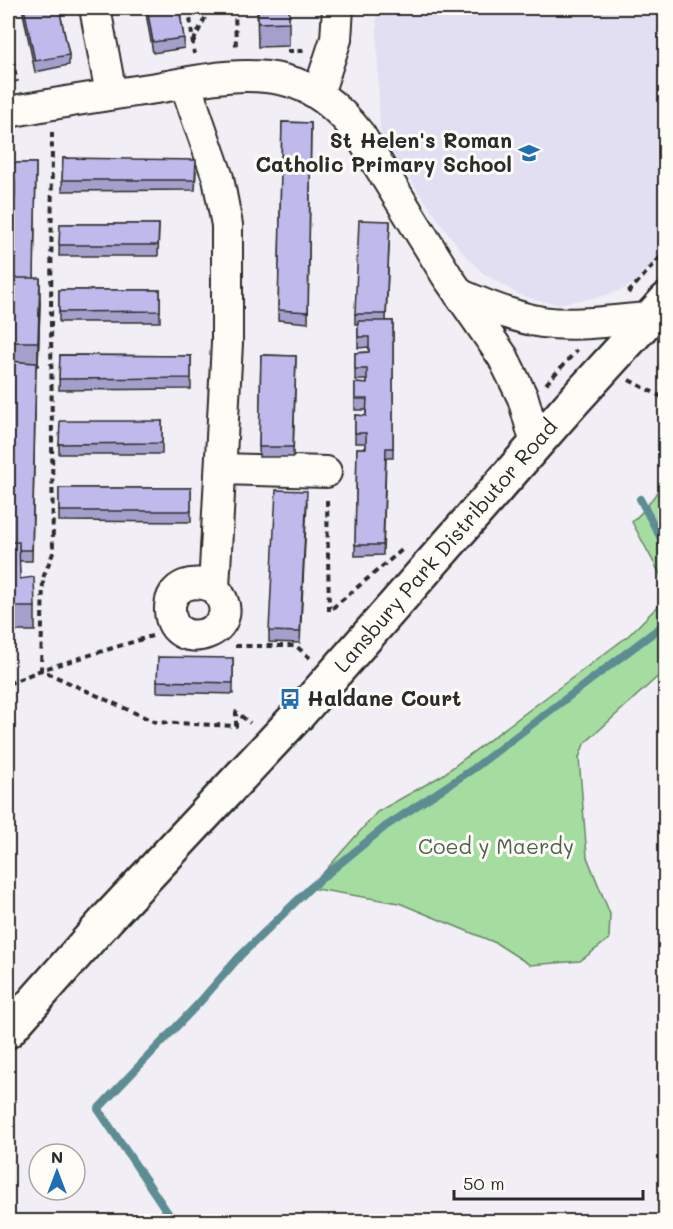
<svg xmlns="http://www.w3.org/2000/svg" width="673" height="1229" viewBox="0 0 673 1229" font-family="Mali,sans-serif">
<rect width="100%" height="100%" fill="#f1eff5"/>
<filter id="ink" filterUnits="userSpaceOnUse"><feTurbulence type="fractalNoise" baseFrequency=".0167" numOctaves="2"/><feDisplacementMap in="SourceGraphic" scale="12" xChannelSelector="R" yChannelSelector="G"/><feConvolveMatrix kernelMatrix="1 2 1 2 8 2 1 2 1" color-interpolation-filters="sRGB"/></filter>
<g filter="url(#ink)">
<!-- built -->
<path fill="#e2dff2" d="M376 8H665V249L638 280 622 290 599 297 558 304 539 301 518 294 484 274 466 256 446 231 380 136Z"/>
<!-- green -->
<path fill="#a5dda1" stroke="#688466" stroke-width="1.5" d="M665 481V670L584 744 579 758 587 857 610 914 609 939 580 961 530 965 496 943 399 903 310 888 377 812 441 776 540 702 628 636 663 601 661 576 632 522 645 509Z"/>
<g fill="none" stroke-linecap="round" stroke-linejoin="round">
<!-- stream -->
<path stroke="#5d8d93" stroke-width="8" d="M640 499 666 548
M174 1222 98 1109 199 1003 240 956 310 888 386 826 473 769 666 623"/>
<defs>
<path id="minor" d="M95 8 111 94
M185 83 218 178 227 225V343L214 588C253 631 171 658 170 610 169 584 196 578 214 588
M318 94 336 39 338 8
M8 112C57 103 107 95 156 88 197 81 242 70 284 80 316 87 340 109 360 135L447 276 503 357 523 398 536 444
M459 294C486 306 513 317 542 322 577 327 614 320 649 318
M222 469 326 472"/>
<path id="tertiary" d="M8 1031 108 918 298 715 572 403 666 300"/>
</defs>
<!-- minor casing -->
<use href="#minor" stroke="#2b2b2b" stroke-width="34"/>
<!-- tertiary casing -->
<use href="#tertiary" stroke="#2b2b2b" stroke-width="38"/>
<!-- path -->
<path stroke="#2b2b2b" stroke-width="4" stroke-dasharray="6 4.5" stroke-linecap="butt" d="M189 8 194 54
M235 8 236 49
M8 39 17 82
M193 42 210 8
M287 51H304
M52 132 51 326 53 553 43 578 41 670 155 722 236 726V712L250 723
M628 293 666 251
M629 380 666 399
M546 384 577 350
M327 500 329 611 403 549
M235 646H296L310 658
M8 684 41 670 152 636"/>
<!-- minor -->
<use href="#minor" stroke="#fdfcf7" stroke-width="30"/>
<!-- tertiary -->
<use href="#tertiary" stroke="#fdfcf7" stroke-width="33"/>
</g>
<!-- wall -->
<path fill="#a5a0cb" stroke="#2b2b2b" stroke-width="1.5" d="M22 8H59L69 55V65L35 72Z
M145 8H179L184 38V48L153 53Z
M257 8H289V46L258 47Z
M282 122 311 123 308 323 278 320Z
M63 158 196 171 195 190 62 191Z
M8 163H36L34 278 40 302 38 366H36L32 561H19L20 579 35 607V631H8V369L10 361V346H8V297H11L12 286H8V260H10V255H8V228H14V223H8V196H15V191H8Z
M390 221 386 321H393V458H386L383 555 355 556 357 448H366V443H355V415L366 416V410H355V383L367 384V380H355V353L369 352V347L358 348V324H355V314Z
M60 224H159L158 256H59Z
M59 290H160V322H59Z
M60 355 191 356V389L59 390Z
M261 355 296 356 293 457H259Z
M162 421V454H59V444Z
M59 488H191V522L59 521Z
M307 501 300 643 269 642V631Z
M233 658V694L157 692V681Z"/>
<!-- shaded-wall -->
<path fill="#8682a5" stroke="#2b2b2b" stroke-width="1.5" d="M40 278V302L38 366V342Z"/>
<!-- building -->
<path fill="#c0baec" stroke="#2b2b2b" stroke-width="1.5" d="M24 8H59L69 55 35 61Z
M147 8H179L184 38 153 42Z
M258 8H289V22L258 23Z
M282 122 311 123 308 312 278 310Z
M63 158 196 160 195 180H62Z
M8 163H36L34 278H12V276H8V260H10V244H8V228H14V212H8V196H15V181H8Z
M359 220 390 221 386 314H355Z
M60 224H159L158 245H59Z
M12 278H40L38 342H10V322H8V297H11Z
M59 290H160V311L59 312Z
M358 321H393V448H386L383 545H355L357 448H366V433H355V415L366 416 367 399H355V383L367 384V369H355V353L369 352V337H358Z
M60 355 191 356V378L59 379Z
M261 355 296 356 293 447H259Z
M8 361 36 363 32 550H19V542H8Z
M60 421H162V443L59 444Z
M59 488H191V511H59Z
M276 490 307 491 300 632 269 631Z
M8 542H19L20 579 34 577 35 607H8Z
M158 657 233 658V683L157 681Z"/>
</g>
<!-- icons -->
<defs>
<symbol id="school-bare" viewBox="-9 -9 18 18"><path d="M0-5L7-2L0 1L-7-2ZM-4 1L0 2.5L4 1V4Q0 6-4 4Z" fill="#1f6fb2" stroke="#fdfcf7" stroke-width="2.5" paint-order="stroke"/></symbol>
<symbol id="bus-bare" viewBox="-9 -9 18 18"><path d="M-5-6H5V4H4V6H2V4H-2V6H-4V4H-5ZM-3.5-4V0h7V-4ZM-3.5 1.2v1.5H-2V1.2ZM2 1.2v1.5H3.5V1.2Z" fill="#1f6fb2" stroke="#fdfcf7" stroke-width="2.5" paint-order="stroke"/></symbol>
</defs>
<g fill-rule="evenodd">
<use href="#school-bare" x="514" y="138" width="30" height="30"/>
<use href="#bus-bare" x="275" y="684" width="30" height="30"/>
</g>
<g text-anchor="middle" stroke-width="6" stroke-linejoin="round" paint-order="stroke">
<!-- poi labels -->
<g font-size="21" font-weight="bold" fill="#2b2b2b" stroke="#fdfcf7" text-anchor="end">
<text x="512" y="148">St Helen's Roman<tspan x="512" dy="24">Catholic Primary School</tspan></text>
<text x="307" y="706" text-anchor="start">Haldane Court</text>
</g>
<!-- street labels -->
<g font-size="21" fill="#2b2b2b" stroke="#fdfcf7">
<text transform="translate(446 546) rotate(-49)" y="7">Lansbury Park Distributor Road</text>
</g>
<!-- park labels -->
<g font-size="21" fill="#50604e" stroke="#fdfcf7">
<text x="496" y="854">Coed y Maerdy</text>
</g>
</g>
<!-- margin -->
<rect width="673" height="1229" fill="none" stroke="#fdfcf7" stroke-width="30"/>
<rect x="15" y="15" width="643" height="1199" fill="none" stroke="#2b2b2b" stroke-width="2" filter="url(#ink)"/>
<!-- north arrow -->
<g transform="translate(57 1172)"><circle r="28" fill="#fdfcf7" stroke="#a9a8a5" stroke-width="1.5"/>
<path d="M0-4.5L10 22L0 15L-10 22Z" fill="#1f6fb2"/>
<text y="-9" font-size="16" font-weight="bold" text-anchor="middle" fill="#2b2b2b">N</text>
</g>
<!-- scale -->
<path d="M454 1190v9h189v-9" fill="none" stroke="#2b2b2b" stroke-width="3"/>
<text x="463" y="1190" font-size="18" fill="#2b2b2b" stroke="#fdfcf7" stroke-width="4.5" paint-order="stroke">50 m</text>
</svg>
